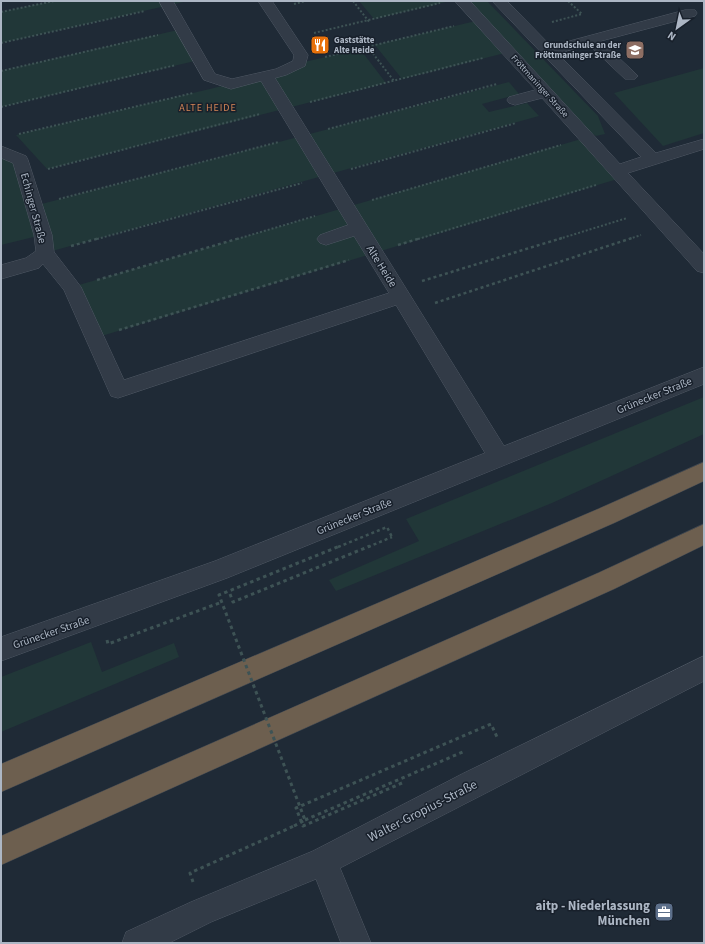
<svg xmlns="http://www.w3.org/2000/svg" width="705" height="944" viewBox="0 0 705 944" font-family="'Source Sans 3',sans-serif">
<rect width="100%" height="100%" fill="#1f2a36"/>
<!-- green -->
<path fill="#213738" d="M54 1H188L1 43V12Z
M359 1H450L374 19Z
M469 1H487L598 116 605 134 596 136 589 131Z
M480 20 509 52 402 79 375 45Z
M182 29 199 60 1 107V71Z
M360 49 386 83 47 169 16 135 281 72 300 63Z
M704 68V133L663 146 614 93Z
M509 82 519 94 482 104 489 112 527 103 539 116 45 253 42 235 1 245V151L20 160 34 206Z
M588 137 624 177 95 338 72 287Z
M704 397V434L552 503 336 591 329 580 419 541 406 519Z
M91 642 102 672 174 643 179 657 1 732V677Z"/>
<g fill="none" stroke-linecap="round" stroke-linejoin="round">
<defs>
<path id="minor" d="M159 1H173L215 74 232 79 276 69 293 61 294 55 258 1H272L308 55 305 66 286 75 275 78 504 446 704 367V384L227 578 1 661V637L215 561 485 453 396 305 118 398 111 396 64 290 43 264 39 268 1 279V265L26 258 36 251 34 235 13 163 1 158V146L26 156 28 160 52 235 54 252 81 287 124 380 389 293 354 236 326 245 320 243 317 239 320 235 348 225 261 81 231 89 204 80Z
M455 1H470L620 164 641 157 492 1H507L551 46 685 10H695L697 13 695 16 601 41 635 73 638 76 635 79H625L588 44 558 54 656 153 704 139V149L628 173 704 254V273L697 271 542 98 515 105 509 103 507 100 509 97 535 90Z
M704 656V681L340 868 371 943H341L316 879 211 922 169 943H122L126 932 191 902 313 851 462 774Z"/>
<path id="highway" d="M704 462V481L614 523 1 792V764L598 509Z
M704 524V545L614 589 1 865V836L598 573Z"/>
</defs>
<!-- minor casing -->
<use href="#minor" stroke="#505965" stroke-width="1"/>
<!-- highway casing -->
<use href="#highway" stroke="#3d4651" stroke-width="1"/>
<!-- path-far2 -->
<path stroke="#3e5355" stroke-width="2" stroke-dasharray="2 2" stroke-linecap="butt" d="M353 1 370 23
M294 4 306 1
M1 12 54 1
M552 22 582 14 568 1
M314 33 440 3
M1 43 145 11
M368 47 394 81
M325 57 454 26
M1 71 158 35
M310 102 483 58
M1 107 176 65
M328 129 497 84
M19 134 193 93
M48 169 260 114
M351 169 516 123
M59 199 279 142
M372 200 561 145
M97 239 302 183
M237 239 315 216
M418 239 596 185
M559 239 627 218
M629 239 641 235"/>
<!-- path-far1 -->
<path stroke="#3e5355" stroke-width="2.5" stroke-dasharray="3 3" stroke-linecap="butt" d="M398 245 421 238
M71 246 100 238
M97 280 240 238
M422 281 562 238
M435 303 632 238
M119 330 349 260
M368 547 392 537"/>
<!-- path -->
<path stroke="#3e5355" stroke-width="3" stroke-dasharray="3.5 3.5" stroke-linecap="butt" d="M230 594 233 602 370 546
M107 640 108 644 222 602
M402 783 303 826 296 808 491 724 497 737
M305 820 465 751
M193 882 190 873 294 826"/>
<!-- minor -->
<use href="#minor" fill="#323b47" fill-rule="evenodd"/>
<!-- highway -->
<use href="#highway" fill="#6d5f4f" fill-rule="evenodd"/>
<!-- path-bridge-far1 -->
<path stroke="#3e5355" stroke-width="2.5" stroke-dasharray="3 3" stroke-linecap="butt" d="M338 547 387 527 392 537"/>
<!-- path-bridge -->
<path stroke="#3e5355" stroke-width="3" stroke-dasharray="3.5 3.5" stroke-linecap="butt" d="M294 826 305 820 219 595 340 546"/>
</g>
<!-- icons -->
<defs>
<symbol id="restaurant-square" viewBox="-11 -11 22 22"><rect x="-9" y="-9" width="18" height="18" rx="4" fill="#e8710a" stroke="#18202b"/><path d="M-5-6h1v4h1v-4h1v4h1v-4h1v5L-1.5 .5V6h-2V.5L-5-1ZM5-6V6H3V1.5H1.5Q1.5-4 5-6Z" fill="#fff"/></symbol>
<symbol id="school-square" viewBox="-11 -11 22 22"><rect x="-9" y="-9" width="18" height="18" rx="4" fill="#8d6e63" stroke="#18202b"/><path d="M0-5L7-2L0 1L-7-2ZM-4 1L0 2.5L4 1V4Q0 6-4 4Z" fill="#fff"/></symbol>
<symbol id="office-square" viewBox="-11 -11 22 22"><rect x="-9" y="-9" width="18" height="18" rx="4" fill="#5c6f8a" stroke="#18202b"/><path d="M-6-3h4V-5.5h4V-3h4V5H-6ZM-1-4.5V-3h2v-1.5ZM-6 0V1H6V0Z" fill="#fff"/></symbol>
</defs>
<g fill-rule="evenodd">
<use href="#restaurant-square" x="309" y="34" width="22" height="22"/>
<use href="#school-square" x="624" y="39" width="22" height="22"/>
<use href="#office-square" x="653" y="901" width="22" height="22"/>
</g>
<g text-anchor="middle" stroke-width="3" stroke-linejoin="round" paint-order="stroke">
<!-- far-poi labels -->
<g font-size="9" font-weight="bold" fill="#acb6c4" stroke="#18202b" text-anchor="start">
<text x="334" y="43">Gaststätte<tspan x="334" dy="10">Alte Heide</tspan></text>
<text x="621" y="48" text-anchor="end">Grundschule an der<tspan x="621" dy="10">Fröttmaninger Straße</tspan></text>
</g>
<!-- far-street labels -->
<g font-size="9" fill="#acb6c4" stroke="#18202b">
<text transform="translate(540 86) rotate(48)" y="3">Fröttmaninger Straße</text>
</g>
<!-- far-neighbourhood labels -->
<g font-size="10" letter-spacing="1" fill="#d58756" stroke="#18202b">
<text x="208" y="111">ALTE HEIDE</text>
</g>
<!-- street labels -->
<g font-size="11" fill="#acb6c4" stroke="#18202b">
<text transform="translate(34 208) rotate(75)" y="4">Echinger Straße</text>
<text transform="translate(382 266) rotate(58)" y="4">Alte Heide</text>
<text transform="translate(654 395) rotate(-22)" y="4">Grünecker Straße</text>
<text transform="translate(354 516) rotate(-22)" y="4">Grünecker Straße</text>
<text transform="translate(51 632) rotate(-19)" y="4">Grünecker Straße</text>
</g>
<!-- near-street labels -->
<g font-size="13" fill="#acb6c4" stroke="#18202b">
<text transform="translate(422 810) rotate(-27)" y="5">Walter-Gropius-Straße</text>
</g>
<!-- near-poi labels -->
<g font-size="13" font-weight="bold" fill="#acb6c4" stroke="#18202b" text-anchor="end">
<text x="650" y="910">aitp - Niederlassung<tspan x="650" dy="15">München</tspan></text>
</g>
</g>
<!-- border -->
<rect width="705" height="944" fill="none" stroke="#acb6c4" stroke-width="4"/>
<!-- north arrow -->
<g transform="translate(677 28) rotate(213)" stroke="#18202b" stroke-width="3" paint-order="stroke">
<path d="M0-3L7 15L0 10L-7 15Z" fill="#acb6c4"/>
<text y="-6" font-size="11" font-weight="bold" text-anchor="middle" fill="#acb6c4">N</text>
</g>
</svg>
